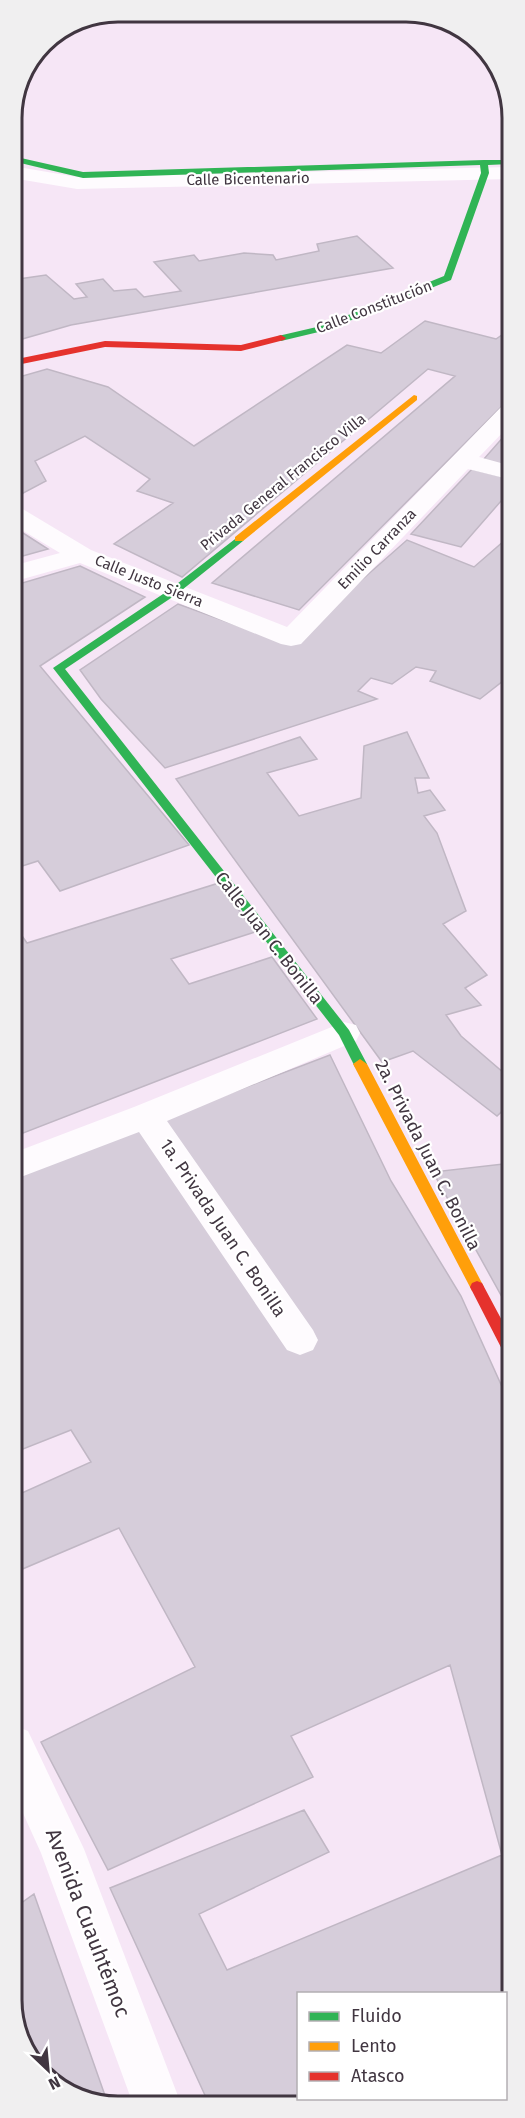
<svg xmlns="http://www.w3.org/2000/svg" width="525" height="2118" viewBox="0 0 525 2118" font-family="'Fira Sans',sans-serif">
<rect width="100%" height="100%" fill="#f6e6f6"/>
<!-- building -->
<path fill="#d6cdda" stroke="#c0b7c4" stroke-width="1.5" d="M357 236 393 268 71 325 12 342V280L46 275 74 299 87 297 76 284 103 279 114 291 136 289 144 297 181 291 154 262 194 255 199 261 244 253 273 255 276 260 319 251 317 244Z
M425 321 496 339 512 328V396L299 610 212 583 455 376 428 369 182 577 114 544 173 503 137 491 150 479 85 436 35 461 46 481 12 499V379L47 369 108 387 194 446 347 345 381 353Z
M512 427V468L483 460Z
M472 469 512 479V504L501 501 461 547 411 534Z
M12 526 48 549 12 559Z
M512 534V674L480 699 430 681 436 671 416 667 392 684 371 678 358 691 377 699 165 768 101 699 80 670 178 604 289 644 407 540 474 567Z
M80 566 145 597 40 666 189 845 60 891 38 861 13 869 12 586Z
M407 732 429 778H415L418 793 430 790 445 810 424 816 437 833 466 911 443 924 487 975 465 988 481 1005 446 1015 461 1036 512 1080V1102L497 1116 413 1051 382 1062 176 779 300 737 317 759 267 773 299 816 361 798 364 746Z
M219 883 255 932 171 959 189 984 272 957 317 1019 13 1137V927L15 926 27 943Z
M330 1055 391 1181 461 1296 513 1411V2006L506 2024V1994H298V2098H331L316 2105 209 2104 110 1888 304 1810 329 1852 199 1914 227 1970 502 1855 450 1665 291 1736 313 1777 108 1870 41 1742 195 1667 119 1528 13 1573V1497L91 1462 71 1430 13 1453V1176Z
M512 1163 513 1317 433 1172Z
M34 1894 108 2104H97L39 2070 13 2014V1909Z"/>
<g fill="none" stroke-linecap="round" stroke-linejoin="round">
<!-- street -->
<path fill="#fefbfe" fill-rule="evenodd" d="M12 166 77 177 512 167V179L77 189 12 178Z
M512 402V423L479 457 512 466V480L468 469 301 644 291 646 281 644 80 563 12 582V566L60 553 12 524V506L21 508 91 550 287 627 504 404Z
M344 1022 356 1025 360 1033 356 1041 167 1121 313 1330 318 1340 313 1350 300 1355 287 1350 139 1132 13 1180V1153L134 1107Z
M13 1725 28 1731 84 1849 181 2104H133L41 1853 13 1791Z"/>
<!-- fast -->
<path fill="#30b455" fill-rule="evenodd" d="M12 156 83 172 484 160H512V164L488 165 489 173 451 280 327 330 281 341 276 338 278 336 321 326 444 276 481 173 480 165 83 178 12 161Z
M239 536 244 539 243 541 177 594 65 669 349 1030 367 1064 360 1069 355 1067 339 1035 53 668 169 590Z"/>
<!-- slow -->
<path fill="#ff9f0a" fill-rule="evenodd" d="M414 395 417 396V400L243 541H235V537Z
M360 1059 367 1064 484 1287 482 1291H472L470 1287 353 1064Z"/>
<!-- jam -->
<path fill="#e5322d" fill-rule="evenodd" d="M281 335 286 338 284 340 241 351 105 347 12 366V360L105 341 241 345Z
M477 1281 482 1283 513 1341V1363L508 1361 470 1287 472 1283Z"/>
</g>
<g text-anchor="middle" stroke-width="4.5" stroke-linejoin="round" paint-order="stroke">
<!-- far-street labels -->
<g font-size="15" fill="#413641" stroke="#fff">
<text transform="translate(248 179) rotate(-1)" y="5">Calle Bicentenario</text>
<text transform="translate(374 307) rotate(-21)" y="5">Calle Constitución</text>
<text transform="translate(283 482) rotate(-39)" y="5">Privada General Francisco Villa</text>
<text transform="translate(377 549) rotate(-46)" y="5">Emilio Carranza</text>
<text transform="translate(149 581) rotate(22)" y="5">Calle Justo Sierra</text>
</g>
<!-- street labels -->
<g font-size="18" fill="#413641" stroke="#fff">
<text transform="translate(269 938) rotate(52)" y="6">Calle Juan C. Bonilla</text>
<text transform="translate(428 1155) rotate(63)" y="6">2a. Privada Juan C. Bonilla</text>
<text transform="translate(223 1228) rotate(56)" y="6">1a. Privada Juan C. Bonilla</text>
</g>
<!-- near-street labels -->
<g font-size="21" fill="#413641" stroke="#fff">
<text transform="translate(88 1923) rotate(69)" y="7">Avenida Cuauhtémoc</text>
</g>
</g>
<!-- crop -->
<path d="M0 0H525V2118H0ZM118 22H406A96 96 0 0 1 502 118V2000A96 96 0 0 1 406 2096H118A96 96 0 0 1 22 2000V118A96 96 0 0 1 118 22Z" fill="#f0eff0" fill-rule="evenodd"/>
<path fill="none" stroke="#413641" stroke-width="3" d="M118 22H406A96 96 0 0 1 502 118V2000A96 96 0 0 1 406 2096H118A96 96 0 0 1 22 2000V118A96 96 0 0 1 118 22Z"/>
<!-- legend -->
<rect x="297" y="1992" width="210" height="108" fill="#ffffff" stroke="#b3afb3" stroke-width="1.5"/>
<rect x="309" y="2012" width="30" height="9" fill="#30b455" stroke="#b3afb3" stroke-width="1.5"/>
<text x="351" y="2022" font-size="18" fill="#413641">Fluido</text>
<rect x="309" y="2042" width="30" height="9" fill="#ff9f0a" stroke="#b3afb3" stroke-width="1.5"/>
<text x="351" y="2052" font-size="18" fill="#413641">Lento</text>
<rect x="309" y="2072" width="30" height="9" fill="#e5322d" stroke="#b3afb3" stroke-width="1.5"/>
<text x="351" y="2082" font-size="18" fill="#413641">Atasco</text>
<!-- north arrow -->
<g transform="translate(48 2070) rotate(154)" stroke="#ffffff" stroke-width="4.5" paint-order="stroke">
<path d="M0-4.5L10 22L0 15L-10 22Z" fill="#413641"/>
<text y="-9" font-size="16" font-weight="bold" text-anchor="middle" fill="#413641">N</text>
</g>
</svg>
